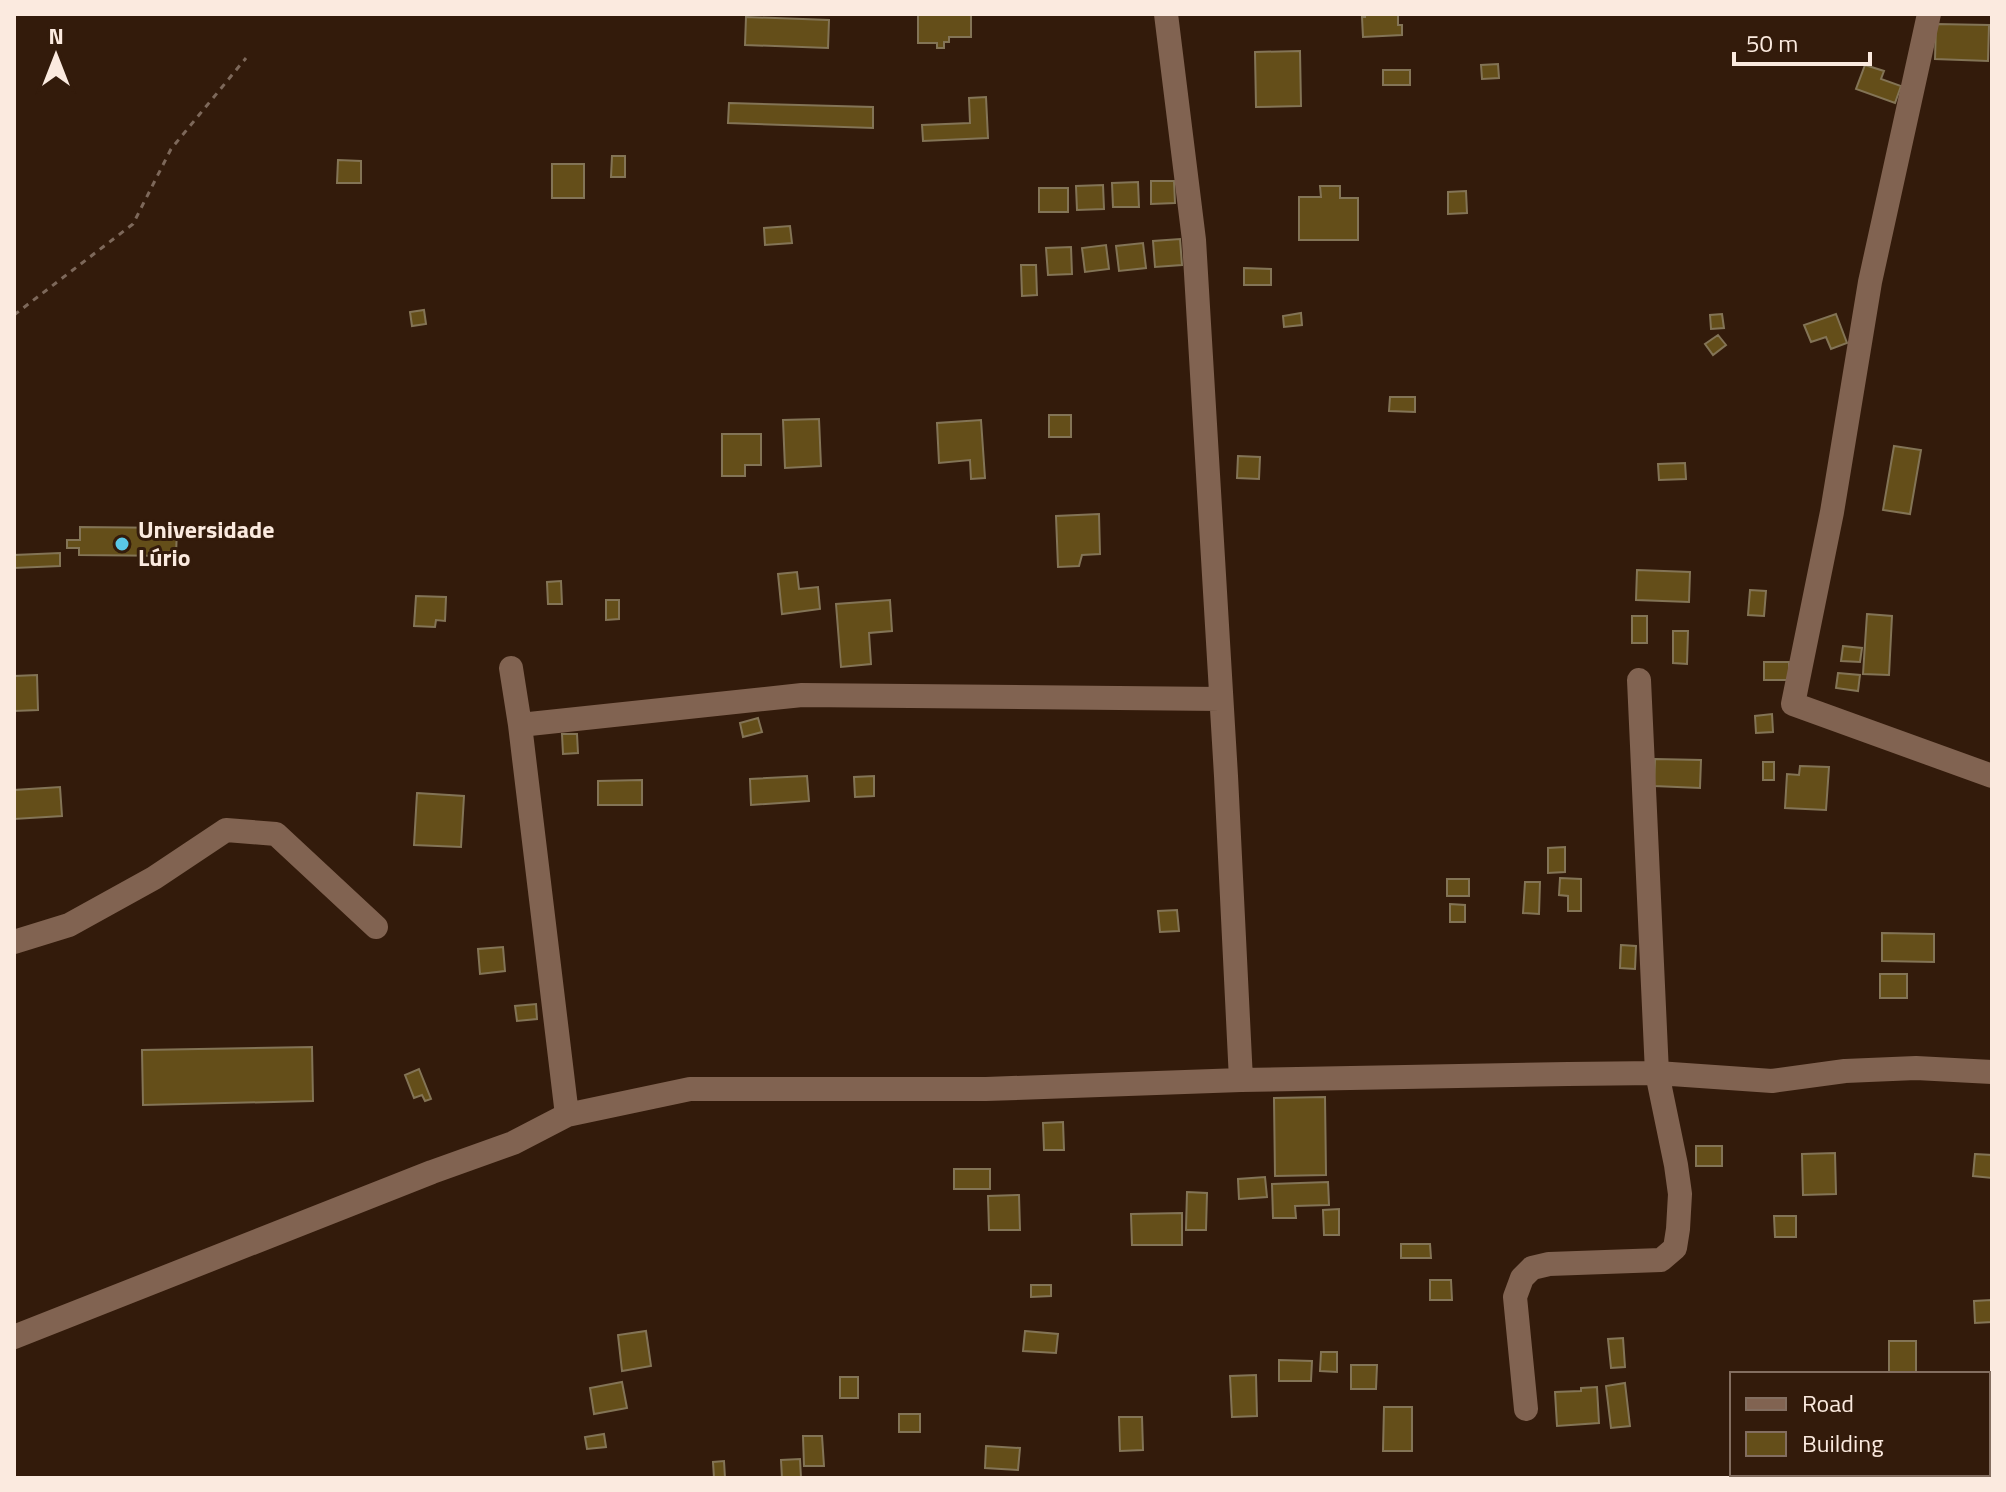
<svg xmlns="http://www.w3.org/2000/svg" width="2006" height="1492" viewBox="0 0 2006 1492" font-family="'Titillium Web',sans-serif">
<rect width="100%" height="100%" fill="#331b0b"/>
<!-- building -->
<path fill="#644e19" stroke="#837456" stroke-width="2" d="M918 14H971V37H949V42H944V48H937V43H918Z
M1365 14H1398V25H1402V35L1363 37 1362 17H1365Z
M746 17 829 20 828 48 745 45Z
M1936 24 1989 25 1988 61 1935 59Z
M1300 51 1301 106 1256 107 1255 52Z
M1498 64 1499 78 1482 79 1481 65Z
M1865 65 1884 71 1881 79 1901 86 1895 103 1856 89Z
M1383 70H1410V85H1383Z
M986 97 988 138 923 141 922 125 970 123 969 98Z
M729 103 873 107V128L728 123Z
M612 156H625V177H611Z
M338 160 361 161V183H337Z
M552 164H584V198H552Z
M1151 181H1174L1175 203 1151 204Z
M1138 182 1139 207H1113L1112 183Z
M1103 185 1104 209 1077 210 1076 186Z
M1320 186H1340V198H1358V240H1299V197H1321Z
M1039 188H1068V212H1039Z
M1466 191 1467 213 1448 214V192Z
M790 226 792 243 765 245 764 228Z
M1180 239 1182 265 1155 267 1153 241Z
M1143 243 1146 268 1119 271 1116 246Z
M1106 245 1109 269 1085 272 1082 248Z
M1071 247 1072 274 1048 275 1046 248Z
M1021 265H1036L1037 295 1022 296Z
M1244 268 1271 269V285H1244Z
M424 310 426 324 412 326 410 312Z
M1301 313 1302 325 1284 327 1283 316Z
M1722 314 1724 328 1711 329 1710 315Z
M1836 314 1847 343 1831 349 1826 337 1811 342 1804 325Z
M1718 335 1726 345 1713 355 1705 344Z
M1390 397H1415V412L1389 411Z
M1049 415H1071V437H1049Z
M819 419 821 466 785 468 783 420Z
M981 420 985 478 971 479 970 460 939 463 937 423Z
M722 434H761V465H745V476H722Z
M1894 446 1921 450 1910 514 1883 510Z
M1238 456 1260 457 1259 479 1237 478Z
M1685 463 1686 479 1659 480 1658 464Z
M1099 514 1100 554 1082 555 1079 566 1058 567 1056 516Z
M80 527 177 528 176 556 79 555V548H67V540H80Z
M60 553V566L14 568V555Z
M1637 570 1690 572 1689 602 1636 600Z
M797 572 799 589 818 587 820 609 782 614 778 574Z
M561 581 562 604H548L547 582Z
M1750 590 1766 591 1764 616 1748 615Z
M416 596 446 597 445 621 436 620 435 627 414 626Z
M606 600H619V619L606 620Z
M890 600 892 631 869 633 871 664 841 667 836 604Z
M1867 614 1892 616 1889 675 1863 674Z
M1632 616H1647V643H1632Z
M1673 631H1688L1687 664 1673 663Z
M1843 646 1862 648 1860 662 1841 661Z
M1764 662H1789V680H1764Z
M1838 673 1860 675 1858 691 1836 688Z
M37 675 38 710 14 711V676Z
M1772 714 1773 732 1756 733 1755 716Z
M758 718 762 732 743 737 740 723Z
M562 734H577L578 753 563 754Z
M1655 759 1701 760 1700 788 1654 786Z
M1763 762H1774V780H1763Z
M1800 766 1829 767 1826 810 1785 808 1787 774 1799 775Z
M807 776 809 801 751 805 750 779Z
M874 776V796L855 797 854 777Z
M642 780V805H598V781Z
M60 787 62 816 14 819V790Z
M417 793 464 796 461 847 414 845Z
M1565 847V872L1548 873V848Z
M1560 878 1581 879V911H1568V896L1559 895Z
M1447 879H1469V896H1447Z
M1525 882H1540L1539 914 1523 913Z
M1450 904 1465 905V922H1450Z
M1177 910 1179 931 1160 932 1158 911Z
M1882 933 1934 934V962L1882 961Z
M1621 945 1636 946 1635 969 1620 968Z
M503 947 505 971 480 974 478 949Z
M1880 974H1907V998H1880Z
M536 1004 537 1019 517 1021 515 1006Z
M312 1047 313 1101 143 1105 142 1050Z
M419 1069 431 1099 425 1101 422 1095 414 1098 405 1075Z
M1325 1097 1326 1175 1275 1176 1274 1098Z
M1063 1122 1064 1150H1044L1043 1123Z
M1696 1146H1722V1166H1696Z
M1835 1153 1836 1194 1803 1195 1802 1154Z
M1975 1154 1992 1155V1178L1973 1176Z
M954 1169H990V1189H954Z
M1265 1177 1267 1197 1239 1199 1238 1179Z
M1328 1182 1329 1205 1295 1206 1296 1218H1273L1272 1184Z
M1187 1192 1207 1193 1206 1230H1186Z
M1019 1195 1020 1230H989L988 1196Z
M1339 1209V1235H1324L1323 1210Z
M1182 1213V1245H1132L1131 1214Z
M1774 1216H1796V1237H1775Z
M1401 1244H1430L1431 1258H1401Z
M1430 1280H1451L1452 1300H1430Z
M1031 1285H1051V1296L1031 1297Z
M1991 1300 1992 1322 1975 1323 1974 1301Z
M646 1331 651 1366 622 1371 618 1335Z
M1025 1331 1058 1334 1056 1353 1023 1351Z
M1623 1338 1625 1367 1611 1368 1608 1339Z
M1889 1341H1916V1374H1889Z
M1321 1352H1337V1372L1320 1371Z
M1279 1360 1312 1361 1311 1381H1279Z
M1351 1365H1377L1376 1389H1351Z
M1256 1375 1257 1416 1232 1417 1230 1376Z
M840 1377H858V1398H840Z
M622 1382 627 1408 594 1414 590 1388Z
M1625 1383 1630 1426 1611 1428 1606 1386Z
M1597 1387 1599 1423 1557 1426 1555 1392 1581 1391V1388Z
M1384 1407H1412V1451H1383Z
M899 1414H920V1432H899Z
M1119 1417H1142L1143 1450 1120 1451Z
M604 1434 606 1447 587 1449 585 1437Z
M803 1436H822L824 1466H804Z
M986 1446 1020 1448 1018 1470 985 1468Z
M800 1459 801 1478H782L781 1460Z
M724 1461 725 1478H714L713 1462Z"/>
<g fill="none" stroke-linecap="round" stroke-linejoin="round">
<!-- path -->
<path stroke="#7d685a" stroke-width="3" stroke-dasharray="6 6" stroke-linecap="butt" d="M14 315 133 224 171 149 246 58"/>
<!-- minor -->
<path stroke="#816351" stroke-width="24" d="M1166 14 1194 240 1226 776 1241 1080
M1929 14 1870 282 1832 512 1793 704 1992 776
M511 668 520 725 567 1115
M520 725 802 695 1221 699
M14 942 69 925 154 878 226 830 276 834 376 927
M14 1337 432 1172 513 1143 567 1115 690 1089H986L1241 1080 1568 1074 1657 1073 1772 1081 1845 1071 1916 1068 1992 1072
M1526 1409 1515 1297 1522 1278 1532 1268 1549 1264 1661 1260 1675 1248 1678 1229 1680 1194 1676 1165 1657 1073 1639 680"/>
</g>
<!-- markers -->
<circle fill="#5ac8e6" stroke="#331b0b" stroke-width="3" cx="122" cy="544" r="8"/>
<g text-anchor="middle" stroke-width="6" stroke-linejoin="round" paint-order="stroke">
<!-- poi labels -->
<g font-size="24" font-weight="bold" fill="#fbeadf" stroke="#331b0b" text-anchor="start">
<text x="138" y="538">Universidade<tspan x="138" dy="28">Lúrio</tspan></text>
</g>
</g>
<!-- border -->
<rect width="2006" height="1492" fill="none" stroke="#fbeadf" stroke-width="32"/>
<!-- legend -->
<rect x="1730" y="1372" width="260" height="104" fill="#331b0b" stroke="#836e60" stroke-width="2"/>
<rect x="1746" y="1398" width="40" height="12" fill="#816351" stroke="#836e60" stroke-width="2"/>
<text x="1802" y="1412" font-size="24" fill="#fbeadf">Road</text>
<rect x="1746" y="1432" width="40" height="24" fill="#644e19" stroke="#836e60" stroke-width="2"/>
<text x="1802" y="1452" font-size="24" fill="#fbeadf">Building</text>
<!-- north arrow -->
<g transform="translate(56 56)" stroke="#331b0b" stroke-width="6" paint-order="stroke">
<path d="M0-6L14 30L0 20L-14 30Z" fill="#fbeadf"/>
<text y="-12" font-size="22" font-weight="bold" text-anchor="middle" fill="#fbeadf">N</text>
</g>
<!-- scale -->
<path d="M1734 52v12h136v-12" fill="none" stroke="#fbeadf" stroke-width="4"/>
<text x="1746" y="52" font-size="24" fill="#fbeadf" stroke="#331b0b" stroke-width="6" paint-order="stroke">50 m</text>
</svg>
